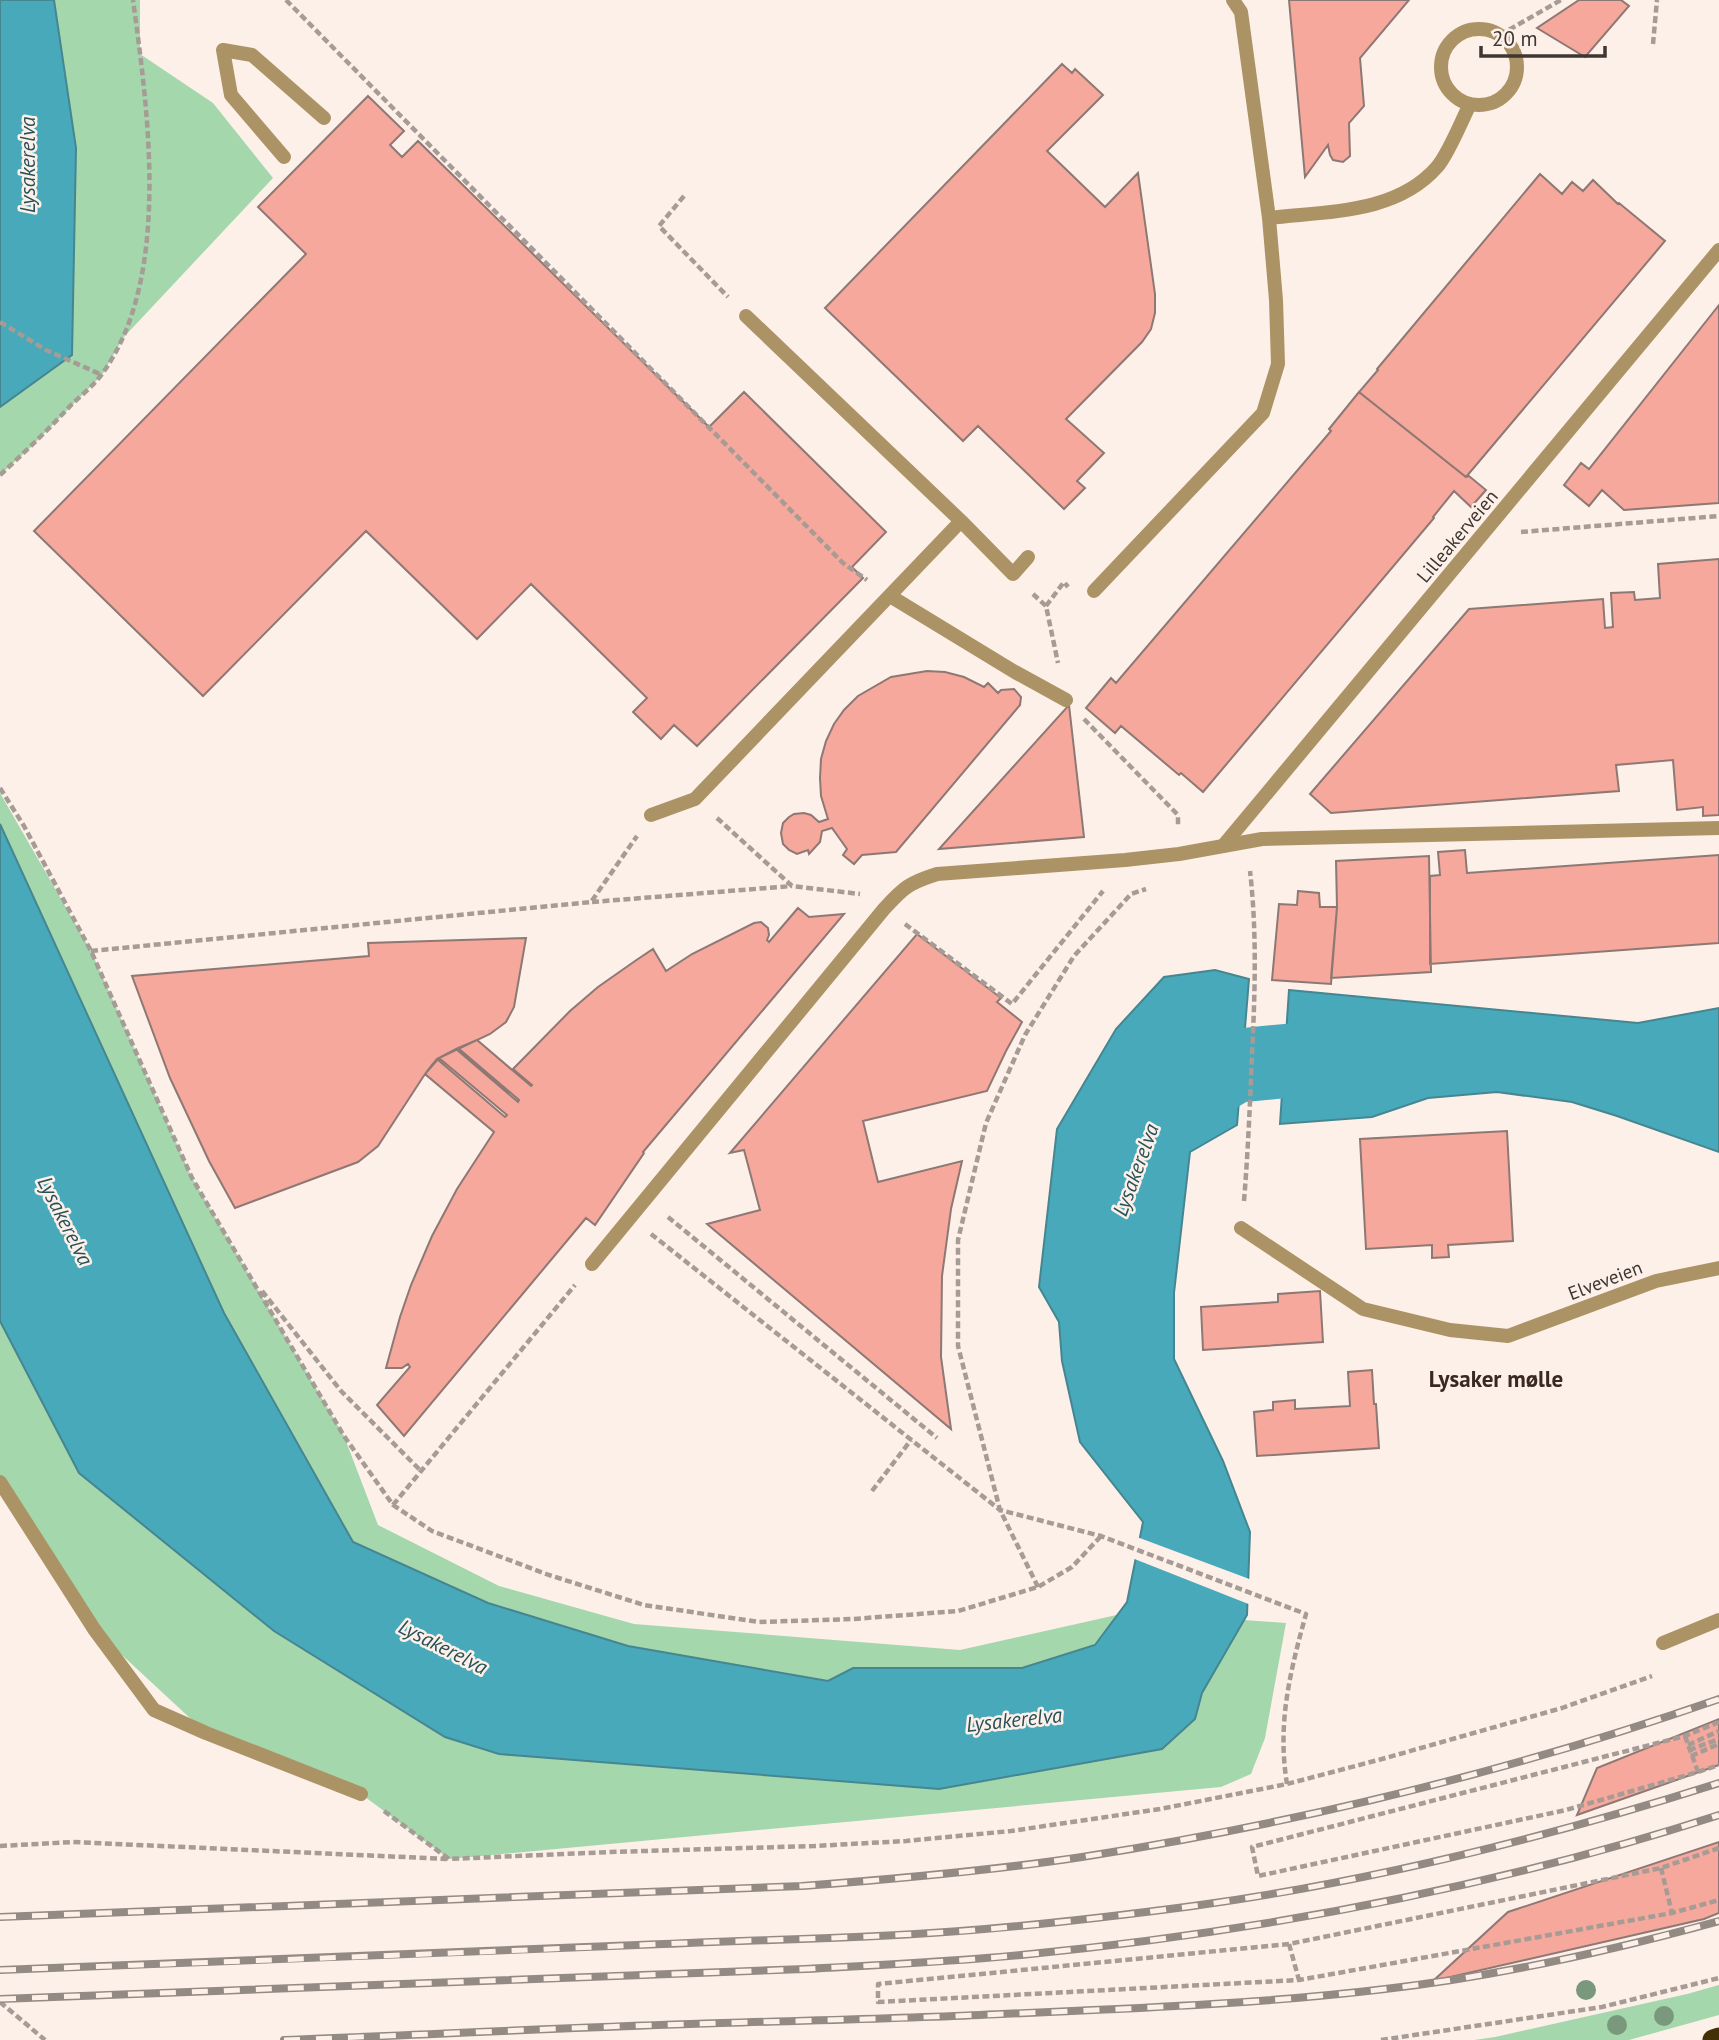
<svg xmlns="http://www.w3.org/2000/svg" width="1719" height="2040" viewBox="0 0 1719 2040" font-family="'PT Sans',sans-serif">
<rect width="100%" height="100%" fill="#fdf0e9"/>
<!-- green -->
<path fill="#a4d7ac" d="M0 0H140V54L213 103 273 178 123 338 102 375 30 448 0 475Z
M0 793 91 951 192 1178 344 1436 378 1525 499 1586 634 1624 960 1650 1130 1612 1286 1623 1265 1738 1251 1774 1221 1787 449 1859 361 1794 206 1733 94 1629 0 1488Z
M1719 1985V2015L1629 2040H1474L1495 2037 1687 1994Z"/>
<!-- water -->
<path fill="#48a9ba" stroke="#458691" stroke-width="2" d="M0 0H54L76 148 72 355 0 407Z
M0 824 224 1313 353 1542 488 1603 628 1646 828 1681 853 1668H1022L1095 1645 1127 1602 1143 1522 1080 1442 1062 1361 1059 1322 1039 1287 1057 1129 1116 1029 1164 977 1215 970 1249 979 1237 1125 1190 1152 1174 1293V1359L1223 1461 1250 1532 1247 1615 1202 1693 1195 1719 1162 1749 939 1789 499 1754 445 1737 274 1631 79 1473 0 1321Z
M1289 990 1638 1023 1719 1008V1152L1617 1116 1572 1102 1497 1092 1428 1098 1372 1117 1280 1124Z"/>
<!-- pier -->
<path fill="#fdf0e9" d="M1137 1537 1252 1580 1251 1605 1132 1558Z"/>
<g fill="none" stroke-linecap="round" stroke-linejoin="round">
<!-- river -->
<path stroke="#48a9ba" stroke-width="74" d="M1157 1115 1158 1112 1234 1066 1285 1061 1386 1060"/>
</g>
<!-- building -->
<path fill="#f5a89b" stroke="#8e7874" stroke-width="2" d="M1289 0H1409L1360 58 1364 106 1349 123 1350 156 1343 162 1333 160 1330 155 1328 145 1305 177Z
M1579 0H1621L1629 6 1585 57 1537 28Z
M1062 64 1072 73 1075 69 1103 95 1047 151 1105 207 1138 173 1155 294V313L1151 329 1142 342 1066 419 1104 453 1077 481 1085 488 1064 509 978 426 963 441 825 308Z
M368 96 404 131 390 145 402 157 418 141 709 427 744 392 886 532 852 567 863 578 697 746 674 725 661 739 633 712 647 698 531 584 477 639 366 531 203 696 34 531 306 254 258 207Z
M1540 174 1562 194 1572 182 1583 191 1593 180 1618 204 1619 203 1665 241 1466 477 1359 392 1378 370 1377 369Z
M1719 305V503L1624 510 1602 490 1589 506 1564 485 1581 463 1589 469Z
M1359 392 1466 477 1469 476 1486 490 1471 507 1454 491 1433 517 1434 518 1203 792 1181 773 1179 775 1121 726 1115 733 1086 708 1111 678 1116 683 1331 431 1329 429Z
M1719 559V815L1703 816V807L1677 810 1673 760 1616 765 1619 791 1331 813 1310 794 1469 609 1603 599 1605 628 1613 627 1611 593 1634 592 1635 600 1660 598 1658 564Z
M927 671 945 672 964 677 984 687 988 683 998 693 1001 690 1014 689 1021 697 1020 705 896 852 862 855 854 864 843 855 847 849 832 828 822 831 820 842 809 854 808 850 797 854 789 850 783 844 781 833 783 823 789 817 794 814 804 813 811 815 819 822 828 819 821 796 820 778 821 759 826 741 834 724 844 710 858 696 891 677Z
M1069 705 1084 837 939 849Z
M1465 850 1467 873 1719 855V943L1430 964V876L1440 875 1438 852Z
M1429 856 1431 972 1331 978 1337 907 1336 861Z
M1298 891 1319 893 1320 907H1337L1331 984 1272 980 1279 904 1297 905Z
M798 908 809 917 844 914 643 1152 644 1153 595 1225 586 1218 404 1436 377 1405 410 1367 408 1364 402 1368H386L400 1317 411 1285 432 1236 457 1189 494 1132 425 1074 432 1065 437 1059 505 1117 507 1115 439 1058 456 1049 518 1102 519 1100 458 1048 477 1040 531 1086 532 1085 513 1069 570 1011 598 987 635 961 653 949 666 971 692 954 754 923 761 922 768 928 769 935 767 940 769 942Z
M917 934 1001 998 997 1002 1022 1022 1006 1051 987 1091 863 1121 878 1182 962 1161 951 1209 942 1276 941 1357 951 1429 707 1224 760 1210 744 1150 730 1153Z
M526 938 514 1007 506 1022 490 1034 439 1058 425 1074 378 1146 358 1162 235 1208 209 1161 170 1078 132 976 369 956 368 943Z
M1507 1131 1513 1241 1448 1245 1449 1257 1432 1258V1245L1366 1249 1360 1139Z
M1320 1291 1323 1342 1203 1350 1201 1307 1278 1302V1294Z
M1372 1370 1374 1404H1376L1379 1448 1257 1456 1254 1412 1273 1410V1402L1295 1400V1409L1350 1406 1348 1372Z
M1719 1719V1765L1577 1815 1597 1768Z
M1719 1842V1913L1704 1919 1433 1981 1508 1912Z"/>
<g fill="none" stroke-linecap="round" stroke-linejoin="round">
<!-- path -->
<path stroke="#a69b95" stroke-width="4.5" stroke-dasharray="7 3.5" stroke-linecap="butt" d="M286 0 843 563 867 580
M1500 35 1561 0
M1653 44 1657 0
M684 196 659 226 728 297
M0 322 46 350 102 375
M0 475C25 452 49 429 72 404 82 395 94 385 102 374 172 278 148 111 133 0
M1521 532 1719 516
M1033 594 1046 606 1058 663
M1046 606 1064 582 1068 587
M1084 719 1178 815V826
M0 788 24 826 91 951 192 1178 344 1436 393 1505 432 1531 549 1575 644 1605 759 1622 853 1619 958 1611 1038 1587 1072 1567 1101 1536
M717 818 792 886 860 894
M592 902 792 886
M905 924 1012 1004 1103 891
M91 951 591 902 637 836
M1244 1201C1248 1152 1250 1103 1252 1055 1255 993 1257 932 1250 871
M668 1217 937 1438
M651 1234 1000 1510 1101 1536 1306 1614C1290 1672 1277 1723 1287 1784
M262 1291 341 1391 420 1470
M872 1491 911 1440
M393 1505 575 1285
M1038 1587 1000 1510 958 1346V1240L986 1123 1025 1035 1074 956 1131 894 1146 889
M1719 1722 1685 1736 1252 1847 1258 1876 1566 1810 1698 1772 1719 1765
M1685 1736 1698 1772
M1688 1745 1719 1731
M1689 1750 1719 1739
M1691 1756 1719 1744
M384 1811 449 1859 610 1852 814 1846 906 1841 1011 1831 1160 1809 1287 1784 1382 1759 1562 1708 1652 1676
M0 1846 73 1842 447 1859
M1719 1848 1661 1868 1289 1944 878 1984V2002L1299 1980 1672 1913 1719 1900
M1661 1868 1672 1913
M1289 1944 1299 1980
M0 2002 45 2040
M1381 2040 1602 2007 1719 1978"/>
<!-- lane -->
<path stroke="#ac9366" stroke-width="14" d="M1441 67a38 38 0 1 1 76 0a38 38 0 1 1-76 0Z
M284 157 231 95 223 50 252 55 324 118
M1269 218C1327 211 1396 214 1437 167 1448 155 1462 120 1470 104
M961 521 1013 574 1028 557
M1094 591 1263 413 1278 364 1276 300 1269 218 1241 12 1233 0
M890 596 1015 672 1066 700
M651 815 695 799 961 521 746 316
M1241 1228 1363 1309 1450 1330 1508 1336 1656 1281 1719 1268
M592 1264 884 909C904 887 909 883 937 874L1125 860 1179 854 1262 839 1719 828
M0 1482 94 1629 154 1710 206 1733 361 1794
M1663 1643 1719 1620"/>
<!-- street -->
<path stroke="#ac9366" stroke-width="14" d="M1223 846 1719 250"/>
<!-- highway -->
<path stroke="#433007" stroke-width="21" d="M1713 2040 1719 2038"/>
<defs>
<path id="rail" d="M0 1917 802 1886C895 1879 989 1871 1082 1857 1298 1823 1512 1771 1719 1699
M0 1970C221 1962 442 1954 663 1944 747 1940 831 1939 915 1934 1008 1929 1101 1918 1193 1906 1371 1882 1548 1837 1719 1783
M0 1999 805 1969C877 1965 949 1962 1021 1955 1257 1932 1493 1888 1719 1815
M284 2040C419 2035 554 2028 690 2024 786 2021 883 2019 980 2015 1115 2009 1251 2005 1385 1989 1498 1976 1610 1951 1719 1921"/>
</defs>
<!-- rail casing -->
<use href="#rail" stroke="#948a84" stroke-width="8"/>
<!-- rail -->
<use href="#rail" stroke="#fdf0e9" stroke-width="5" stroke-dasharray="16" stroke-linecap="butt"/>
</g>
<!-- trees -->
<g fill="#79987c">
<circle cx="1586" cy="1990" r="10"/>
<circle cx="1664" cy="2016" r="10"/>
<circle cx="1617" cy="2025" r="10"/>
</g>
<g text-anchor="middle" stroke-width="5" stroke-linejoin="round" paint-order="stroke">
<!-- street labels -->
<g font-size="19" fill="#3e3632" stroke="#fdf0e9">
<text transform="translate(1457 536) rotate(-50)" y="7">Lilleakerveien</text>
<text transform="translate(1605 1280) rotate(-21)" y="7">Elveveien</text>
</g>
<!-- water labels -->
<g font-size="21" font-style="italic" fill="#265159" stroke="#fdf0e9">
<text transform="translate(28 165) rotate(-90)" y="7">Lysakerelva</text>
<text transform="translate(1136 1170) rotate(-70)" y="7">Lysakerelva</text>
<text transform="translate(65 1221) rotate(63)" y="7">Lysakerelva</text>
<text transform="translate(443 1647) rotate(27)" y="7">Lysakerelva</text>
<text transform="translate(1014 1720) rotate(-6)" y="7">Lysakerelva</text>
</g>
<!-- quarter labels -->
<g font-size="23" font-weight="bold" fill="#392921" stroke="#fdf0e9">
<text x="1496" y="1387">Lysaker mølle</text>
</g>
</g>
<!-- scale -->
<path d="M1481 46v10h124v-10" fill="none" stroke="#3e3632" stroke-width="3.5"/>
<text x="1492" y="46" font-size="21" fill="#3e3632" stroke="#fdf0e9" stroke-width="5" paint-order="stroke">20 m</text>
</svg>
